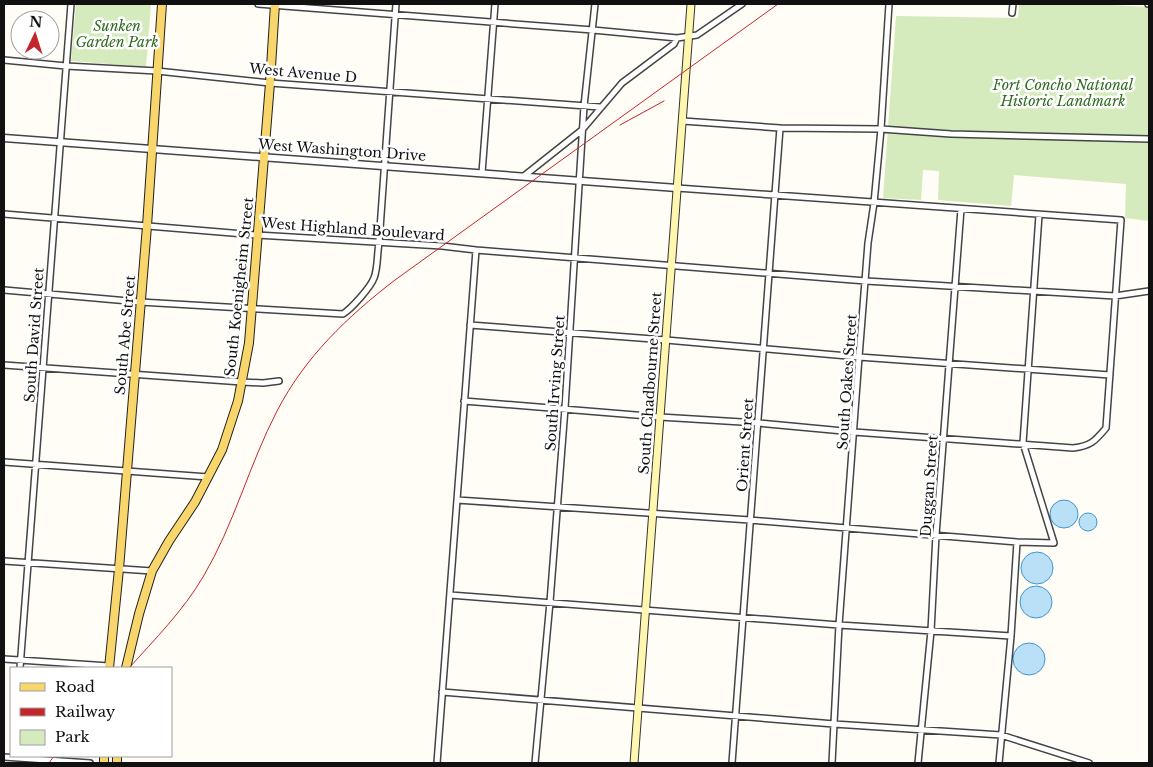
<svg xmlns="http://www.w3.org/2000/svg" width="1153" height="767" viewBox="0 0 1153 767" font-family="'Libre Baskerville',serif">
<rect width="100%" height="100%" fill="#fffdf5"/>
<!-- green -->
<path fill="#d5ebbd" d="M76 4H151L146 67 71 61Z
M1019 4H1094L1149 7V221L1125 218 1126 184 1014 175 1011 206 938 200 939 171 923 170 921 200 883 198 896 16 1018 18Z"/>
<!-- water -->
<path fill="#b9e0f7" stroke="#3f96cf" d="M1050 514a14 14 0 1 1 28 0a14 14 0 1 1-28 0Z
M1079 522a9 9 0 1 1 18 0a9 9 0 1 1-18 0Z
M1021 568a16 16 0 1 1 32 0a16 16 0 1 1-32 0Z
M1020 602a16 16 0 1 1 32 0a16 16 0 1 1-32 0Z
M1013 659a16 16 0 1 1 32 0a16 16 0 1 1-32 0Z"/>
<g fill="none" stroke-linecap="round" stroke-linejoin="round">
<defs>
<path id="minor" d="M258 4 593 30 677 38 697 35 742 4
M1148 4H1149
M1012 13 1013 4
M4 60 66 66 157 71 270 83 600 107
M683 121 780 128 881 129 951 134 1149 139
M482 173 495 4
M524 176 582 130 622 83 674 44 677 38
M4 214 257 235 442 246 476 250 866 281 1115 296 1149 291
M4 290 140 302 343 314C352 308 370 288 374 278 378 268 377 254 379 243L396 4
M470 325 666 340 859 357 1110 375
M4 365 242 382 263 383 279 381
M464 401 660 417 758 423 854 432 1073 448C1091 446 1095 441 1106 428L1121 220 677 188
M4 462 208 477
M457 500 750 520 1017 542 1054 543 1023 443 1039 215
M4 561 152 571
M450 595 839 625 1011 636
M4 659 109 666
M20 668 71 4
M442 692 834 724 1001 735 1089 763
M4 757 90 763
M437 763 476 250
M535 763 550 602 565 408 584 106 595 4
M732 763 780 128
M832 763 839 625 859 357 868 243 874 203 881 129 889 4
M918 763 931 631 936 535 961 209
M999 763 1011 636 1017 542"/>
<path id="tertiary" d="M4 138 677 188"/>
<path id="secondary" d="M634 763 691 4"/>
<path id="primary" d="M109 668 119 569 147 226 162 4
M126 668 139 614 152 571 169 541 195 502 222 450 238 401 249 343 270 83 275 4
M104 763V756
M117 763V756"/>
</defs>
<!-- minor casing -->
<use href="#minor" stroke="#444" stroke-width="8"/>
<!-- tertiary casing -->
<use href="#tertiary" stroke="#444" stroke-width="9"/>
<!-- secondary casing -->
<use href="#secondary" stroke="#333" stroke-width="9"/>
<!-- primary casing -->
<use href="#primary" stroke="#222" stroke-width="10"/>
<!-- minor -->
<use href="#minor" stroke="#fff" stroke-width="5"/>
<!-- tertiary -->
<use href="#tertiary" stroke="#fff" stroke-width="6"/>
<!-- secondary -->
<use href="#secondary" stroke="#fff6b0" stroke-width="7"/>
<!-- primary -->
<use href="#primary" stroke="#f9d66b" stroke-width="8"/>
<!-- rail -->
<path stroke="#c4262e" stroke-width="1" d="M620 125 664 101
M129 668C155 639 183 611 203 577 234 525 249 465 277 411 305 357 347 317 395 280L778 4
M49 763 54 756"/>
</g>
<g text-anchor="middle" stroke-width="5" stroke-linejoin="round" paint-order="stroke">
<!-- park labels -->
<g font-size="14" font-style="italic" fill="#2f6b1f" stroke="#fff">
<text x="117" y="31">Sunken<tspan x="117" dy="16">Garden Park</tspan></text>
<text x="1063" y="90">Fort Concho National<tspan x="1063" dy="16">Historic Landmark</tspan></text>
</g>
<!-- street labels -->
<g font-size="14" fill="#111" stroke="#fff">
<text transform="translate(303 73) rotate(5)" y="5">West Avenue D</text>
<text transform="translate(342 150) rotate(4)" y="5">West Washington Drive</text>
<text transform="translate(353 229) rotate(4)" y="5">West Highland Boulevard</text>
<text transform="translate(239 287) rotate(-84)" y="5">South Koenigheim Street</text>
<text transform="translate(34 335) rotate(-86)" y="5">South David Street</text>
<text transform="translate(125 335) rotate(-85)" y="5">South Abe Street</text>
<text transform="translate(847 382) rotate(-86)" y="5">South Oakes Street</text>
<text transform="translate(555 383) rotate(-86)" y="5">South Irving Street</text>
<text transform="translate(650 383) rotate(-86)" y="5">South Chadbourne Street</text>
<text transform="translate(745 445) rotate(-86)" y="5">Orient Street</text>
<text transform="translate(929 486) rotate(-86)" y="5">Duggan Street</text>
</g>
</g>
<!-- border -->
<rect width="1153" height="767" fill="none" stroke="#111111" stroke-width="10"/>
<!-- legend -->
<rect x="10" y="667" width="162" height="90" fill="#ffffff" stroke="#a0a0a0"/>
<rect x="20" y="683" width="25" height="8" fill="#f9d66b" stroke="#a0a0a0"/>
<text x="55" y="692" font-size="15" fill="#111111">Road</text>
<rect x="20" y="708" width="25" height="8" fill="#c4262e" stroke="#a0a0a0"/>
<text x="55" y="717" font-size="15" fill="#111111">Railway</text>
<rect x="20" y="730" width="25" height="15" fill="#d5ebbd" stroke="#a0a0a0"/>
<text x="55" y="742" font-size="15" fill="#111111">Park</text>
<!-- north arrow -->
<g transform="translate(35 35) rotate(4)"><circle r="24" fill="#ffffff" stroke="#a0a0a0"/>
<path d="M0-4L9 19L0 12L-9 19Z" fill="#c4262e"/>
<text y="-8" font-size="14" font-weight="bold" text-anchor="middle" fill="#111111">N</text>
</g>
</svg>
